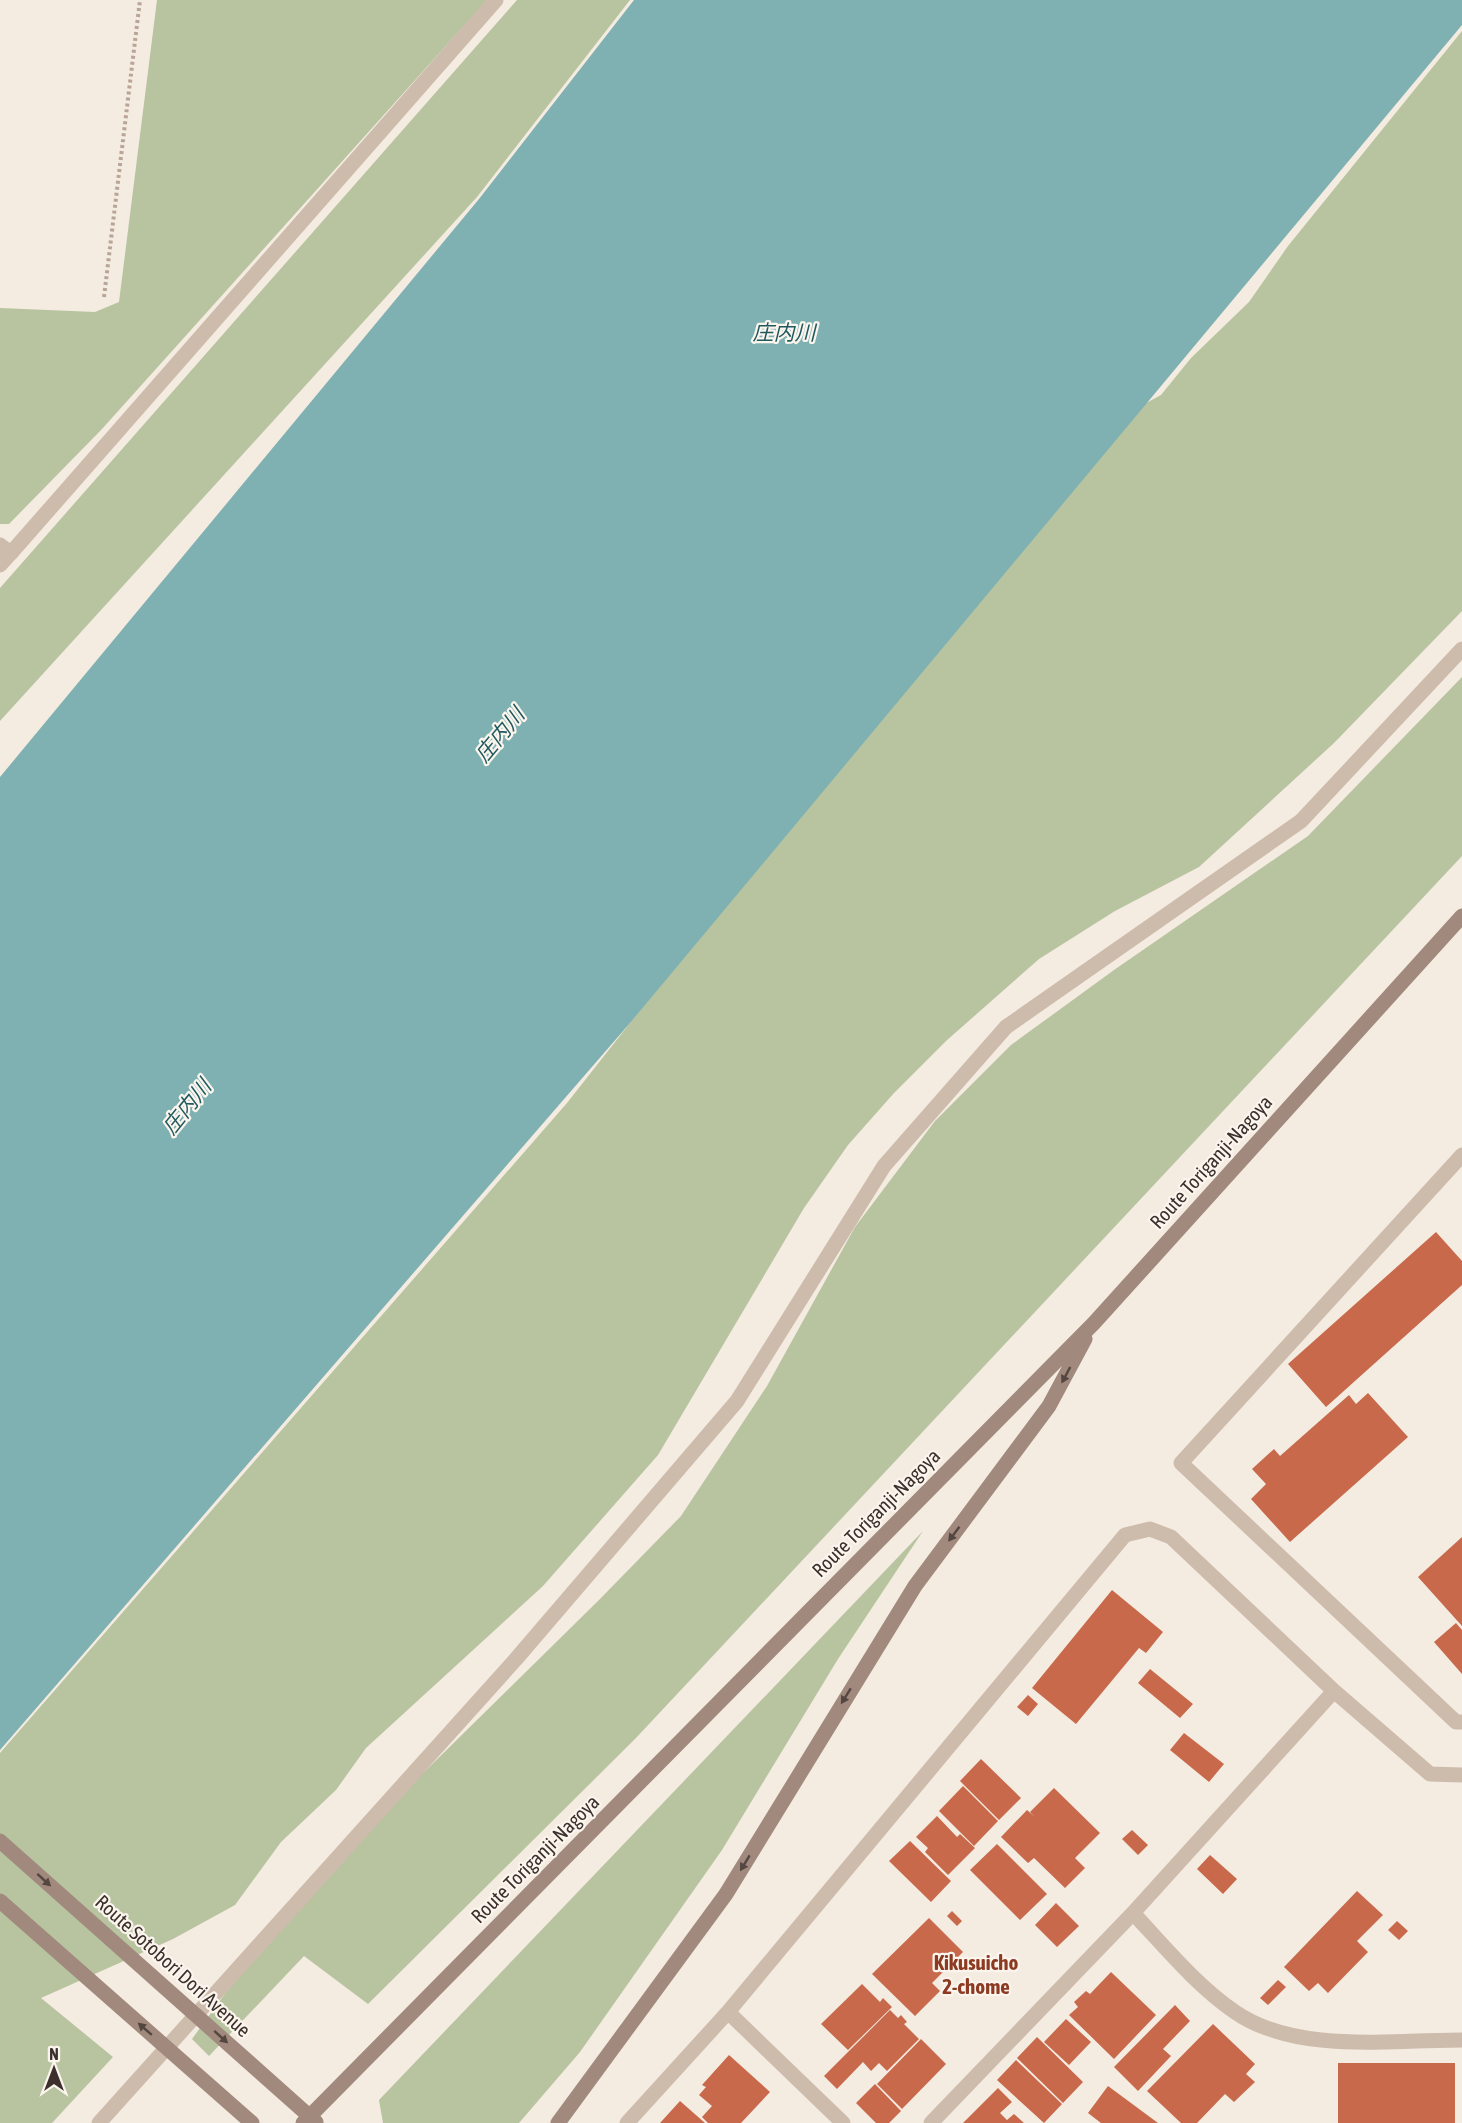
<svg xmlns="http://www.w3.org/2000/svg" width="1462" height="2123" viewBox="0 0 1462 2123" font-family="'Asap Condensed','Noto Sans JP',sans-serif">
<rect width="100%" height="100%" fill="#f4ebe1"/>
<!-- green -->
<path fill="#b8c4a0" d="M157 0H487L102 429 9 524H0V308L95 312 119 302Z
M517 0H630L477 197 0 721V588Z
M1462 31V611L1334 743 1199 867 1115 911 1039 959 946 1041 894 1093 848 1145 804 1208 658 1455 543 1586 366 1748 336 1790 281 1842 235 1905 173 1939 41 1998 113 2057 52 2123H0V1753L567 1103 922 652 1122 416 1161 395 1191 358 1249 302 1288 246Z
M1462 677V856L635 1739 368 2004 304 1956 209 2056 192 2039 292 1902 599 1600 681 1516 767 1386 855 1227 935 1121 1011 1045 1114 970 1308 836Z
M923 1531 838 1659 722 1850 580 2052 519 2123H383L379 2100Z"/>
<!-- water -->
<path fill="#7fb0b2" d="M634 0H1462V25L630 1023 0 1750V777L479 199Z"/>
<!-- building -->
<path fill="#c8694b" d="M1436 1232 1462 1261V1285L1326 1407 1288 1364Z
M1368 1393 1408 1437 1290 1542 1251 1499 1266 1484 1252 1469 1274 1449 1280 1456 1349 1395 1356 1404Z
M1462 1537V1626L1418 1577Z
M1112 1590 1163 1632 1146 1653 1139 1648 1076 1724 1032 1688Z
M1456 1623 1462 1630V1674L1434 1642Z
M1150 1669 1193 1704 1180 1718 1138 1683Z
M1028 1695 1038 1704 1028 1716 1017 1707Z
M1184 1733 1224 1764 1209 1782 1170 1750Z
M981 1759 1021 1798 999 1820 960 1781Z
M963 1786 998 1821 974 1846 939 1811Z
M1054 1788 1100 1833 1075 1858 1085 1868 1065 1888 1034 1858 1028 1863 1001 1837 1027 1810 1035 1817 1030 1812Z
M937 1816 957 1837 960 1834 975 1848 948 1875 925 1852 928 1848 916 1837Z
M1132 1830 1148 1845 1138 1855 1122 1839Z
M910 1841 951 1881 931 1902 889 1861Z
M997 1844 1047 1894 1020 1920 970 1870Z
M1210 1855 1237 1879 1223 1894 1197 1869Z
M1357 1891 1383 1915 1357 1941 1368 1952 1328 1993 1318 1983 1309 1991 1284 1967Z
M1056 1903 1079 1926 1057 1947 1035 1925Z
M952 1911 962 1921 957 1926 947 1916Z
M929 1918 963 1952 932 1983 940 1991 915 2016 872 1974Z
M1397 1921 1408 1931 1399 1940 1388 1930Z
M1111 1972 1156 2015 1114 2059 1069 2015 1078 2007 1074 2002 1086 1991 1090 1994Z
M1278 1980 1286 1987 1268 2005 1260 1998Z
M862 1984 880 2002 883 1998 892 2007 848 2050 821 2024Z
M1175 2005 1190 2021 1163 2049 1171 2056 1138 2091 1114 2067Z
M890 2010 898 2018 901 2015 907 2022 904 2024 919 2039 887 2071 879 2063 871 2071 863 2062 837 2089 824 2076Z
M1066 2019 1091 2042 1069 2065 1044 2042Z
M1213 2024 1255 2064 1246 2074 1255 2082 1234 2102 1225 2094 1197 2123H1181L1147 2091Z
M1037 2037 1083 2082 1063 2103 1017 2058Z
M921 2039 946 2064 902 2109 877 2084Z
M729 2055 770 2092 741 2123H708L702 2117 712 2106 699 2095 706 2087 702 2085Z
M1016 2060 1062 2104 1044 2123 997 2080Z
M1338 2063H1455V2123H1338Z
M875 2084 901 2111 889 2123H876L856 2103Z
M1108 2086 1158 2123H1101L1088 2113Z
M998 2088 1012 2102 1000 2113 1007 2120 1014 2114 1024 2123H963Z
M680 2101 705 2123H660Z"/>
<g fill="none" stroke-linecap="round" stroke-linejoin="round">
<!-- path -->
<path stroke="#b9a596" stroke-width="4" stroke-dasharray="3 3" stroke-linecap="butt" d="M104 297 140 0"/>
<!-- lane -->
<path stroke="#cdbbac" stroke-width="15" d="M0 545 11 553 496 0
M1462 1155 1181 1463 1456 1722H1462
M99 2123 516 1659 737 1401 884 1166 1006 1027 1301 821 1462 649"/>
<!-- street -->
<path stroke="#cdbbac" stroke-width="15" d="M0 565 11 553
M1334 1691 1430 1774 1462 1775
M1133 1913C1165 1947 1196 1985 1235 2012 1296 2054 1390 2040 1462 2040
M728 2012 843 2123
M627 2123 728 2012 1125 1535 1150 1529 1171 1537 1334 1691 1133 1913 931 2123"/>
<!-- secondary -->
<path stroke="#a18a7d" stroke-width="15" d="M0 1841 316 2122
M0 1901 252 2123
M303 2123 1094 1323 1462 916
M558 2123 726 1894 915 1586 1049 1406 1085 1339"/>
</g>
<!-- one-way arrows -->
<defs><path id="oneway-solid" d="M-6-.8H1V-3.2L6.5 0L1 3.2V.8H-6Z" transform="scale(1.5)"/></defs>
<g fill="#544640">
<use href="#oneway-solid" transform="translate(1066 1375) rotate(118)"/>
<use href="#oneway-solid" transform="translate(954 1534) rotate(127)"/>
<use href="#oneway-solid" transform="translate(846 1696) rotate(122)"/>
<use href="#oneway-solid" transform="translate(745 1863) rotate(121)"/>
<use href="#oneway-solid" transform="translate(44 1880) rotate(42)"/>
<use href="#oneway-solid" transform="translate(145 2029) rotate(-139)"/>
<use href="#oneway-solid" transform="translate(221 2037) rotate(42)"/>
</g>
<g text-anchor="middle" stroke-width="4.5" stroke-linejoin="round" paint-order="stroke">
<!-- street labels -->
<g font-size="20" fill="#3b302b" stroke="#fbf5ee">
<text transform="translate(1211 1162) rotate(-48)" y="7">Route Toriganji-Nagoya</text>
<text transform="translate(876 1513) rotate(-45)" y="7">Route Toriganji-Nagoya</text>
<text transform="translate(535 1859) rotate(-45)" y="7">Route Toriganji-Nagoya</text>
<text transform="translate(173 1966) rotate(42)" y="7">Route Sotobori Dori Avenue</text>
</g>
<!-- water labels -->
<g font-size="21" font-style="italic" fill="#1f5a5e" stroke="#fbf5ee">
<text x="784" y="340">庄内川</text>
<text transform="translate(500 735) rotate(-50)" y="7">庄内川</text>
<text transform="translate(187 1107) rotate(-51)" y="7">庄内川</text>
</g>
<!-- neighbourhood labels -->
<g font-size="21" font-weight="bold" fill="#8c3b22" stroke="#fbf5ee">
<text x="976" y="1970">Kikusuicho<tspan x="976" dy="24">2-chome</tspan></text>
</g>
</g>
<!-- north arrow -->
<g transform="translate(54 2069)" stroke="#fbf5ee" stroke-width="4.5" paint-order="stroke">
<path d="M0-4.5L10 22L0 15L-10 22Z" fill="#3b302b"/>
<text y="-9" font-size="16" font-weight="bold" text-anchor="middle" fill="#3b302b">N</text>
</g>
</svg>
